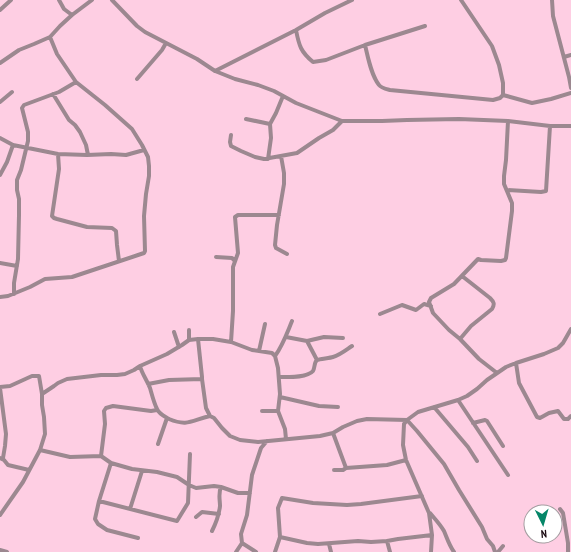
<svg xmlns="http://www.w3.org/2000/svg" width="571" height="552" viewBox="0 0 571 552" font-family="'PT Sans Narrow',sans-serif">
<rect width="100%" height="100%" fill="#fecee3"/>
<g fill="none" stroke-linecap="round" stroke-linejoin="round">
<!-- minor -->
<path stroke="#9c8890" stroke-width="4" d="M59 0 64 9 72 15
M112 0 137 26 145 32 197 59 215 71 235 79 258 85 274 91 296 103 342 121H382L407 120 459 119 508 121 550 126H571
M461 0 492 46 499 65 503 83V95
M552 0 553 16 569 77 571 88
M0 10 11 0
M296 30C299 46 301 52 313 62L326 60 365 45 425 26
M365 45C368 57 371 75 379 85 381 88 386 89 390 90L493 100 500 98 503 95
M564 57 571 55
M0 63 19 50 34 44 50 37 60 26 72 15 92 0
M215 71 296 30 325 13 352 0
M137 79 162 50 166 43
M53 94 69 120 75 125 80 132 86 145 88 155
M503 95 532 103 551 99 571 93
M0 102 12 92
M246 119 270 124
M231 135 230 142 231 146 241 151 255 157 264 159 297 153 319 138 333 130 342 121
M0 138 13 145 58 154 87 155 111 154 126 155 144 150
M58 154 59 169 52 216 54 218 57 219 87 227 112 228 116 231 117 245 119 261
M281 156 284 173V184L277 225 275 245 276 248 287 254
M268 159 271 138 270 124 276 113 283 96
M0 175 7 162 13 145
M507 190 541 192 546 191 550 126
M216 257 232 258 235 261
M0 263 17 266
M14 294V283L18 259 19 215V199L17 190V180L21 170 28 141V132L22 108 24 105 59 92 76 82
M0 297 8 296 30 287 45 279 72 277 144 253 145 251 144 216 146 194 149 176V166L148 157 142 145 132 129 105 105 76 82 57 54 50 37
M380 314 402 305 416 310 424 304 431 306
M174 332 179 347
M286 337 307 341 324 337 343 338
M198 339 202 377V379L206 408 210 416
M460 339 471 326 492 309C495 304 494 302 490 298L462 276
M189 340V330
M307 341 317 360
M231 342 233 311V267L238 253 235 217 238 215H279
M259 351 265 324
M275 356C283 345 287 333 292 321
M516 363 519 383 537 417 540 418 549 413 558 411 564 419H568L571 416
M140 366C142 374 147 380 150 388 152 395 154 403 157 409 159 414 164 416 169 419 188 427 192 420 210 416L214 418 222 428 230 436 240 440 258 442 320 436 333 433 343 427 357 421 367 419 407 420 417 431 444 464 459 490 482 527 487 539 493 546 495 552
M497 373 479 359 460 339 449 330 433 313 429 302 431 298 454 284 478 259 481 260 501 261 505 260 506 258 512 211V203L504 184V176L506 160 508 121
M279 377C288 377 307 378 313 371 315 368 314 362 317 360 319 359 330 358 333 357 340 355 346 350 352 346
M148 384 169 380 202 379
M0 387 10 386 32 376H39L42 394V405L44 417 45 434 40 450 23 482 0 515
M0 388 6 434 5 446 3 458
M42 394 54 386 58 383 67 379 101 375H117L125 374 134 370 140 366 167 354 182 345 189 340 198 339H213L231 342 252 350 272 353 275 356 278 368 280 394 278 411 285 429 286 439
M280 397 319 406 338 407
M458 400 508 475
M434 407 468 447 477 461
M262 411H278
M473 423 485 420 487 421 503 446
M333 433 346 468
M158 444 167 418
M40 450 70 457 101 456 111 463 132 469 157 472 177 477 189 485 196 488 214 486 221 487 238 493H250
M101 456 105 424 104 411 106 408 113 406 151 411 157 410
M0 458 4 460 8 465 29 470
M111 463 99 501 95 519 98 524 107 530 138 538
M334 470H343L346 468 387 465 406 460
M99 501 177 521 188 503 190 454
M130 509 142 471
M560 509 563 513 568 543V552
M430 513C435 519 440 524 444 531 447 538 449 545 454 552
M196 517 202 512 219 514
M212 531C216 523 219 515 220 506 220 500 218 493 221 487
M280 537 278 508 282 498 313 503 347 505 361 504 422 496
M387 541 390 552
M242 543 256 552
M329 544 331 552
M0 550 7 552
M236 552 242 543 241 534 247 515 252 475 261 448 267 441
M275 552 280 537 307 543 318 544 358 541 371 542 387 541 398 539 432 535
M431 552 432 535 429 513 406 460 403 445 404 424 407 420 418 412 458 400 467 396 477 389 487 380 506 367 516 363 544 354 558 348 563 343 571 329
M498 552 503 546"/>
</g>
<!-- north arrow -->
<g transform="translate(543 524) rotate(175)"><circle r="19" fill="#ffffff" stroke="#a39da0"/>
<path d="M0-3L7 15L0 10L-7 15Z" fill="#058668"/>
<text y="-6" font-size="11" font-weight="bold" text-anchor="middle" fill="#1a0b12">N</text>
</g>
</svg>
